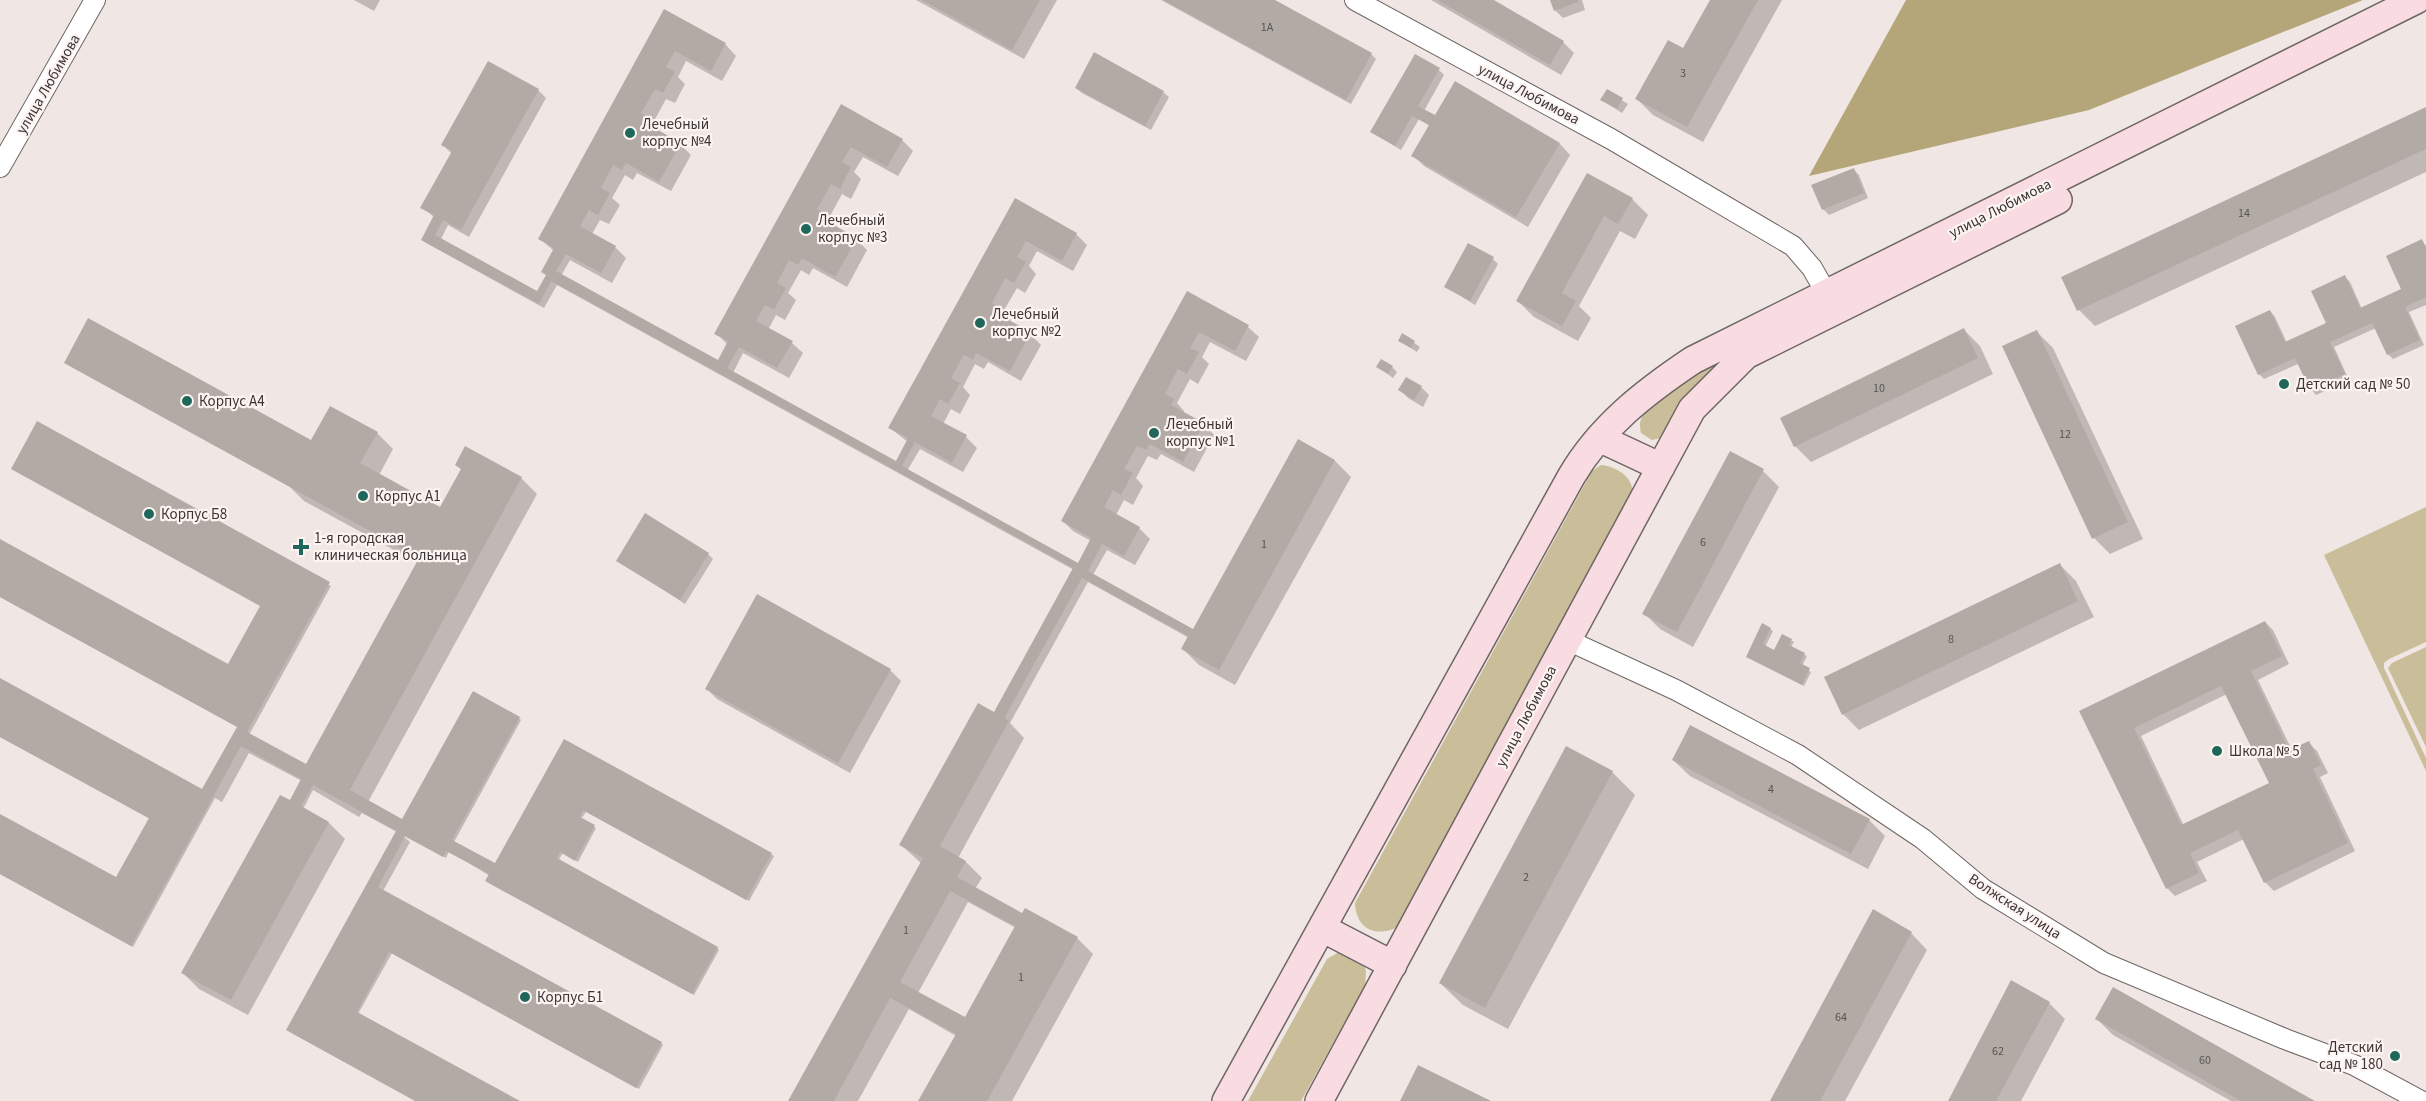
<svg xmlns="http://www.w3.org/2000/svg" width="2426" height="1101" viewBox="0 0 2426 1101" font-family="'Source Sans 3',sans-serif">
<rect width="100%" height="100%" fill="#f0e6e3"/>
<!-- green -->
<path fill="#c9be99" d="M1725 357 1667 433 1660 438 1652 440 1641 433C1631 400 1702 370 1725 357Z
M1601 465C1616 466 1635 478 1632 494L1398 927C1376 938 1356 929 1355 903L1592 471Z
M2426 507V642L2389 659 2384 663V668L2426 758V771L2324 555Z
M2426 647V747L2388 668 2392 663Z
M1339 952 1361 957 1366 971 1365 986 1301 1101H1248L1327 959Z"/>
<!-- forest -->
<path fill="#b4a678" d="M1906 0H2363L2089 110 1809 176Z"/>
<!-- shadow -->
<path fill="#0003" fill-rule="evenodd" d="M354 0H380L374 11Z
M916 0H1057L1024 59Z
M1161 0H1272L1371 54 1376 59 1351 104Z
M1431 0H1491L1563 42 1574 53 1561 75Z
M1551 0H1582L1585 10 1563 18 1555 10Z
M1711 0H1782L1703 142 1653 115 1637 99 1683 50Z
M665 11 726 45 736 56 722 81 686 61 678 77 685 84 675 103 666 99 653 123 660 130 659 132 680 144 691 155 671 191 637 173 633 180 625 175 612 198 620 205 609 224 600 220 592 234 615 247 626 258 612 283 570 260 561 276 719 362 727 344 716 333 841 106 902 140 913 151 898 176 863 157 854 172 861 179 851 199 842 194 829 218 836 226 835 228 856 239 867 250 847 287 813 268 809 275 801 270 788 293 796 300 785 320 776 315 768 330 792 343 803 353 789 378 743 353 733 373 896 463 908 442 890 428 1016 200 1076 234 1087 245 1073 271 1037 251 1029 266 1036 274 1025 293 1017 288 1003 312 1011 320 1009 322 1030 334 1041 345 1021 381 988 362 984 369 975 364 963 387 970 395 960 414 951 409 943 424 966 437 977 448 963 472 920 449 907 471 1078 565 1091 541 1073 531 1062 520 1188 293 1248 327 1259 337 1246 361 1210 342 1202 357 1209 364 1198 384 1190 379 1177 403 1184 411 1183 413 1204 424 1214 435 1194 472 1161 454 1157 460 1148 456 1136 478 1143 486 1133 505 1124 500 1116 515 1139 528 1150 539 1135 565 1107 550 1093 575 1193 631 1298 441 1335 461 1351 477 1235 685 1199 665 1183 649 1189 638 1088 582 1010 723 1024 738 958 858 966 862 982 878 975 889 1021 914 1077 938 1093 954 1012 1101H920L956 1036 909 1009 858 1101H790L921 863 901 845 999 717 1074 570 557 285 544 308 428 244 423 239 435 218 422 207 452 154 443 145 538 90 546 98 469 237 448 225 441 239 538 293 547 276 554 251 539 238ZM968 902 1016 928 965 1020 918 993Z
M1439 70 1444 75 1424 111 1434 116 1560 144 1570 155 1528 227 1424 166 1413 155 1430 126 1419 119 1401 150 1372 132Z
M1076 88 1163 92 1169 97 1151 130 1082 93Z
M1607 91 1628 104 1622 113 1602 100Z
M2426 108V172L2095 326 2079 310 2063 277Z
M1853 169 1859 175 1868 198 1829 215 1823 209 1813 186Z
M1587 175 1632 199 1648 215 1635 239 1620 231 1579 306 1591 318 1578 341 1534 317 1518 301Z
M2422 241 2426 246V305L2409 312 2424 345 2393 359 2388 354 2376 328 2334 347 2349 380 2316 395 2311 389 2298 364 2264 379 2259 374 2270 311 2275 317 2287 343 2328 324 2345 277 2350 282 2362 309 2403 289Z
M1493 259 1498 264 1475 305 1445 286Z
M1964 330 1980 346 1993 374 1811 462 1795 446Z
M2037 332 2053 348 2143 539 2110 554 2094 538Z
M1403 335 1420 347 1417 352 1400 341Z
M1378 367H1392L1397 372 1393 378Z
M1407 379 1421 387 1429 395 1423 407 1408 398 1400 390Z
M38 423 331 586 249 735 306 766 418 563 304 501 290 487 312 442 377 433 393 449 379 475 441 509 462 470 456 465 521 478 537 494 368 802 403 821 519 718 521 720 454 842 496 865 565 741 774 856 749 901 586 812 581 819 596 828 578 862 563 853 558 861 717 948 719 950 694 995 489 883 490 876 449 851 446 858 402 835 410 842 383 891 661 1043 663 1045 639 1089 392 953 358 1014 517 1101H416L290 1032 288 1030 397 832 362 813 359 817 313 790 303 809 329 823 345 839 248 1015 199 989 183 973 302 781 249 753 222 802 215 798 133 947 0 874V816L116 879 150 819 0 737V680L208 794 238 727 0 597V541L228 666 261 606Z
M1731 453 1763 471 1779 487 1693 647 1660 629 1644 613Z
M708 554 713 559 685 604 618 560Z
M2060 565 2076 581 2094 617 1859 730 1843 714Z
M2265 622 2273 630 2289 664 2258 680 2292 750 2308 742 2317 751 2328 773 2320 777 2355 851 2274 891 2266 883 2244 839 2197 862 2207 881 2175 896 2167 888 2081 712ZM2227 694 2271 784 2184 826 2141 736Z
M1770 629 1773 631 1765 647 1775 652 1783 636 1794 642 1791 647 1807 656 1802 666 1811 672 1804 686 1748 657Z
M890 670 901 681 850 773 717 699 706 688Z
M1673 760 1869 820 1885 836 1868 869 1690 776Z
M1612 772 1635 795 1508 1029 1463 1005 1440 983Z
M1911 933 1927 950 1845 1101H1771Z
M2049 1003 2065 1019 2021 1101H1949Z
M2097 1019 2312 1101H2231L2113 1035Z"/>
<!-- building -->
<path fill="#b2aba5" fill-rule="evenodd" d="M922 0H1040L1012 50Z
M1163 0H1275L1372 53 1346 100Z
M1437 0H1494L1564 41 1550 65Z
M1550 0H1578V2L1554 11Z
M1710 0H1758L1687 127 1635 99 1668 40 1683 48Z
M664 9 726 43 711 71 675 51 666 67 675 72 663 93 655 89 641 113 650 118 647 124 681 143 659 182 626 163 622 170 613 165 601 188 610 193 598 215 589 210 580 226 616 246 601 273 566 254 556 271 718 360 728 341 714 334 841 104 903 139 887 167 851 147 842 162 851 167 840 189 831 184 817 209 826 213 823 219 857 238 835 277 802 258 798 265 789 260 777 283 786 288 774 310 765 305 756 321 793 341 777 368 739 347 727 368 896 461 908 438 888 428 1015 198 1077 233 1062 261 1026 241 1017 257 1026 262 1014 283 1005 278 992 303 1001 308 997 314 1031 332 1010 371 976 353 973 360 964 355 951 378 960 383 948 404 940 399 931 416 967 435 952 463 915 442 902 466 1078 563 1091 538 1061 521 1187 291 1249 325 1235 351 1199 332 1190 348 1199 352 1187 374 1178 369 1165 394 1174 399 1171 405 1204 423 1183 462 1150 444 1146 450 1137 446 1124 469 1133 473 1121 495 1113 490 1104 507 1140 527 1124 556 1102 544 1088 571 1193 629 1298 439 1335 460 1219 670 1181 649 1188 636 1082 578 1007 713 1005 718 1009 721 940 846 966 861 957 877 1022 913 1025 908 1078 937 987 1101H918L956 1034 890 998 834 1101H788L923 858 899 845 978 703 994 712 1073 568 551 281 539 304 421 240 434 215 420 208 452 151 441 145 488 61 539 89 461 230 443 220 435 235 537 291 546 275 541 272 554 248 538 239ZM950 891 1015 926 965 1017 900 982Z
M1094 52 1164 91 1145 126 1075 88Z
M1415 54 1440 68 1418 106 1435 115 1455 81 1560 143 1516 217 1411 156 1429 125 1412 116 1395 146 1370 132Z
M1607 89 1623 98 1617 109 1600 100Z
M2426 107V149L2077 311 2061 277Z
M1854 168 1864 193 1822 210 1811 185Z
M1587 173 1633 198 1618 224 1604 216 1562 293 1576 301 1562 326 1516 301Z
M2422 239 2426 248V297L2405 307 2420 340 2387 355 2372 323 2330 342 2345 374 2310 390 2295 358 2258 375 2235 326 2270 310 2285 342 2326 323 2311 291 2345 275 2360 308 2401 289 2386 256Z
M1468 243 1494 257 1470 301 1444 287Z
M88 318 311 440 330 406 378 432 360 463 440 507 461 469 455 465 465 446 522 477 350 790 402 819 473 691 520 717 452 840 495 863 564 739 772 853 746 900 583 810 580 817 595 825 575 861 560 852 557 858 718 947 692 994 485 881 489 874 446 851 443 857 405 836 378 887 662 1042 636 1088 389 952 357 1012 520 1101H415L286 1030 396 831 313 785 301 806 329 822 231 1000 181 973 280 795 290 800 301 779 241 746 131 946 0 874V814L116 877 149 818 0 737V678L202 789 237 727 0 597V539L228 664 260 606 11 469 37 421 330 582 247 732 306 764 419 558 64 363Z
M1964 328 1978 358 1794 447 1780 418Z
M2037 330 2128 522 2092 539 2002 346Z
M1402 333 1415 341 1411 348 1398 341Z
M1381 359 1393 366 1388 374 1376 367Z
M1406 377 1422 386 1414 400 1398 390Z
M1730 451 1764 469 1677 632 1642 614Z
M645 513 709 553 680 600 616 561Z
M2060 563 2078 601 1842 715 1824 677Z
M757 594 891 669 838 763 705 689Z
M2265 621 2282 656 2251 671 2289 750 2309 741 2321 765 2313 769 2348 843 2264 883 2238 830 2190 853 2199 873 2166 889 2079 711ZM2221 686 2269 783 2181 825 2134 728Z
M1762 623 1771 628 1763 644 1774 650 1782 634 1792 639 1789 645 1805 653 1800 663 1810 668 1802 685 1746 657Z
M1690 725 1870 819 1851 854 1672 760Z
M1566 746 1613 771 1485 1008 1439 983Z
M1873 909 1912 932 1820 1101H1770Z
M2011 980 2050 1002 1996 1101H1948Z
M2113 987 2315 1101H2241L2095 1019Z
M1418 1065 1491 1101H1400Z"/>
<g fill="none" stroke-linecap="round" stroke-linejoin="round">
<defs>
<path id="street" d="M1355 0 1611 139 1793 246 1812 268 1832 303
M0 167 95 0
M1568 638 1576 644 1676 690 1798 755 1923 839 1983 889 2104 963 2285 1039 2354 1065 2421 1101"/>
<path id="secondary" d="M1599 438 1661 467
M1322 928 1393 965
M1226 1101 1571 477C1600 427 1645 392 1693 360L2416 0
M1319 1101 1692 409 1746 355 2058 200"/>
</defs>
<!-- street casing -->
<use href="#street" stroke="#6e6664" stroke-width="22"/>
<!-- secondary casing -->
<use href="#secondary" stroke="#6e6664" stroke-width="30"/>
<!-- street -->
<use href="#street" stroke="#fff" stroke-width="20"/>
<!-- secondary -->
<use href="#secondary" stroke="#f8dce2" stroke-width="27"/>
</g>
<!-- markers -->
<g fill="#20675b" stroke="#fdf3f1" stroke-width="2">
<circle cx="630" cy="133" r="6"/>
<circle cx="806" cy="229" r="6"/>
<circle cx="980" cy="323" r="6"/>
<circle cx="2284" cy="384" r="6"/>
<circle cx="187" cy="401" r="6"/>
<circle cx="1154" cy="433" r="6"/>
<circle cx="363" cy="496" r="6"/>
<circle cx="149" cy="514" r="6"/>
<path d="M298 538h6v6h6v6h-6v6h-6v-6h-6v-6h6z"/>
<circle cx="2217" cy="751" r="6"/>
<circle cx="525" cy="997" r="6"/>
<circle cx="2395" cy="1056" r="6"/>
</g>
<g text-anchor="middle" stroke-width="4.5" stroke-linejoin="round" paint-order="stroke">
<!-- number labels -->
<g font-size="12" fill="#595452">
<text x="1267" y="31">1А</text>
<text x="1683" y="77">3</text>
<text x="2244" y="217">14</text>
<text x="1879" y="392">10</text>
<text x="2065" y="438">12</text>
<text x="1703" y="546">6</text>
<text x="1264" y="548">1</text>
<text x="1951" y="643">8</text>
<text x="1771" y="793">4</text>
<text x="1526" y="881">2</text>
<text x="906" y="934">1</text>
<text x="1021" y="981">1</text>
<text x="1841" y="1021">64</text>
<text x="1998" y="1055">62</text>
<text x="2205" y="1064">60</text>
</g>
<!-- street labels -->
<g font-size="15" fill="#3b3736" stroke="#fdf3f1">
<text transform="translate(48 84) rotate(-60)" y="5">улица Любимова</text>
<text transform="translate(1529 94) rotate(28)" y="5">улица Любимова</text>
<text transform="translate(2000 208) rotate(-27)" y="5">улица Любимова</text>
<text transform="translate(1526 716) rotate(-62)" y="5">улица Любимова</text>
<text transform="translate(2015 906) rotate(33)" y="5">Волжская улица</text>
</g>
<!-- poi labels -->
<g font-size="15" fill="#3b3736" stroke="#fdf3f1" text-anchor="start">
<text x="642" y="129">Лечебный<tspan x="642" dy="17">корпус №4</tspan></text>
<text x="818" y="225">Лечебный<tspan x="818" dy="17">корпус №3</tspan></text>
<text x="992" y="319">Лечебный<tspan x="992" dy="17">корпус №2</tspan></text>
<text x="2296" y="389">Детский сад № 50</text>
<text x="199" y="406">Корпус А4</text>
<text x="1166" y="429">Лечебный<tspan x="1166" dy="17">корпус №1</tspan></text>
<text x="375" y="501">Корпус А1</text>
<text x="161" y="519">Корпус Б8</text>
<text x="314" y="543">1-я городская<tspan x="314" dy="17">клиническая больница</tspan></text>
<text x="2229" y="756">Школа № 5</text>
<text x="537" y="1002">Корпус Б1</text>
<text x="2383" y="1052" text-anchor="end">Детский<tspan x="2383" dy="17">сад № 180</tspan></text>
</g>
</g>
</svg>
